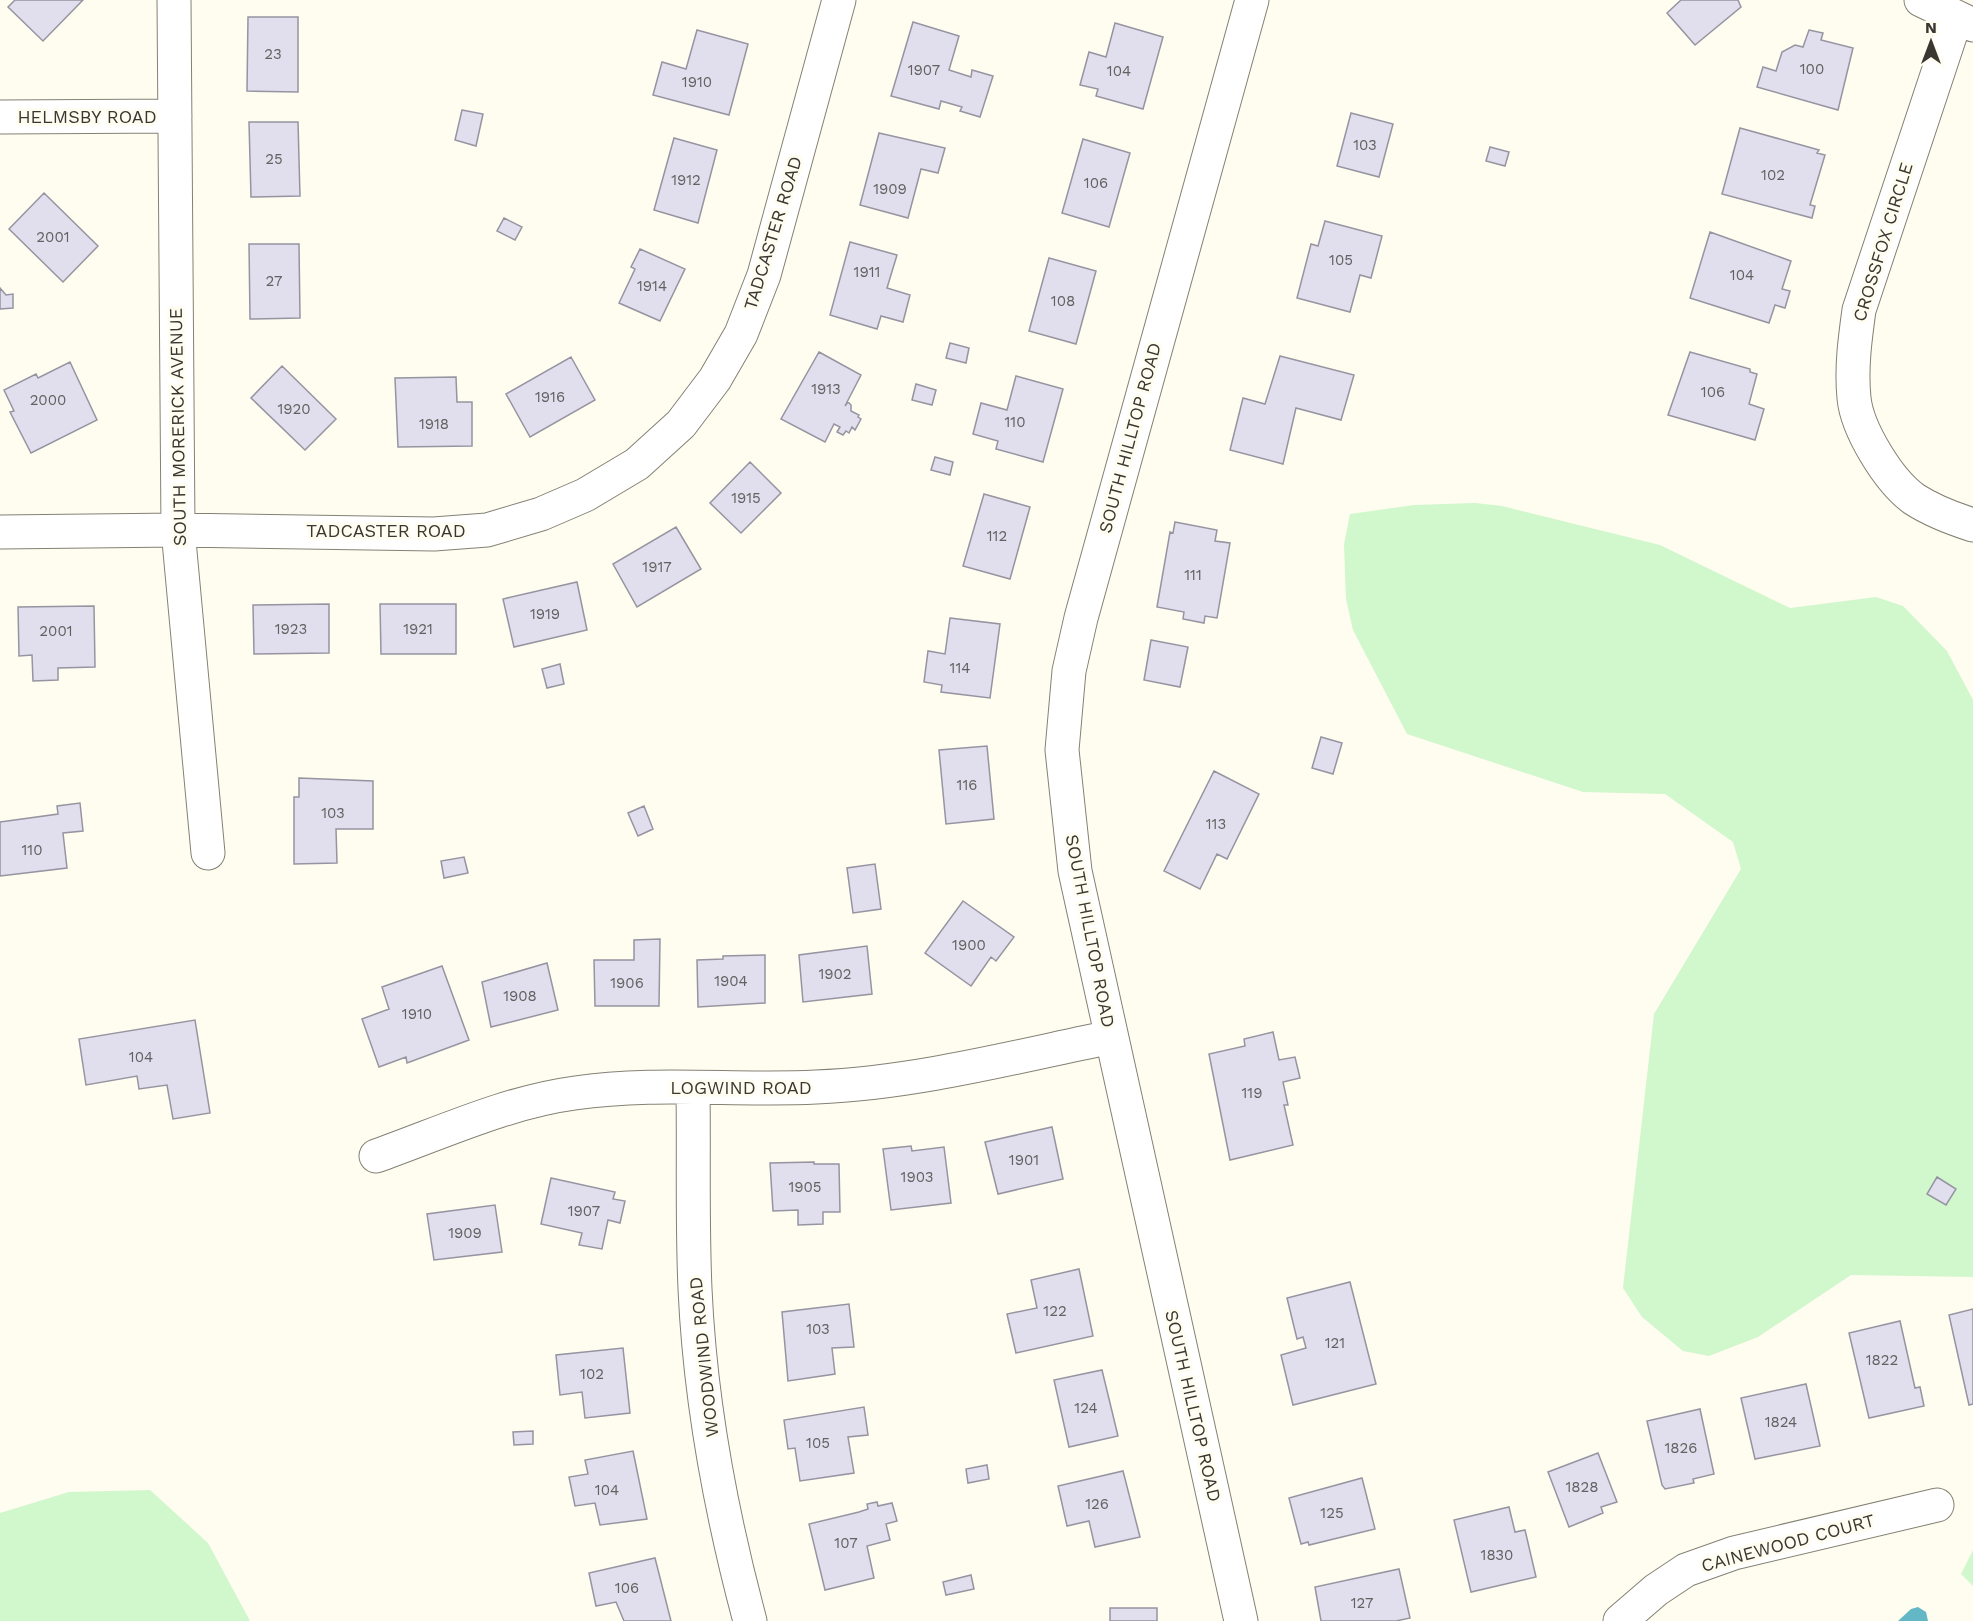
<svg xmlns="http://www.w3.org/2000/svg" width="1973" height="1621" viewBox="0 0 1973 1621" font-family="'Work Sans',sans-serif">
<rect width="100%" height="100%" fill="#fffcf0"/>
<!-- green -->
<path fill="#d1f7cd" d="M1475 503 1502 506 1660 545 1790 608 1876 597 1903 606 1947 651 1973 700V1277L1851 1275 1758 1337 1709 1356 1683 1351 1642 1317 1623 1288 1654 1014 1741 869 1733 842 1665 794 1583 792 1407 734 1353 630 1346 599 1344 544 1350 514 1414 505Z
M150 1490 208 1543 250 1621H0V1513L69 1492Z
M1973 1550V1586L1961 1574Z"/>
<!-- water -->
<path fill="#64b8c5" d="M1918 1607 1926 1612 1928 1621H1898L1911 1609Z"/>
<!-- building -->
<path fill="#e1dfed" stroke="#9694a1" stroke-width="1.5" d="M15 0H83L43 41 8 7Z
M1681 0H1738L1741 7 1695 45 1667 13Z
M248 17H298V92L247 91Z
M913 22 959 36 949 70 971 77 972 70 993 76 980 117 960 111 962 107 941 101 939 109 891 96Z
M1115 23 1163 37 1143 109 1096 96 1098 89 1080 85 1089 52 1106 57Z
M697 30 748 44 729 115 653 95 662 62 686 69Z
M1809 30 1823 33 1821 40 1853 48 1838 110 1757 87 1763 67 1776 71 1782 52 1795 45 1803 47Z
M462 110 483 114 476 146 455 140Z
M1351 113 1393 124 1379 177 1337 166Z
M249 122H298L300 196 251 197Z
M1740 128 1819 150 1817 153 1825 155 1810 205 1815 206 1812 218 1722 194Z
M879 133 945 148 938 173 921 169 908 218 860 205Z
M674 138 717 150 698 223 654 210Z
M1083 139 1130 153 1109 227 1062 213Z
M1490 147 1509 152 1505 166 1486 161Z
M44 193 98 246 63 282 9 229Z
M504 218 522 227 515 240 497 231Z
M1325 221 1382 236 1371 278 1360 275 1350 312 1297 298 1311 244 1318 246Z
M1710 232 1791 261 1782 289 1790 291 1785 308 1775 305 1769 323 1690 298Z
M850 242 897 255 887 288 910 295 903 322 881 316 877 329 830 315Z
M249 244H299L300 318 250 319Z
M640 249 685 269 660 321 619 303 635 269 631 267Z
M1049 258 1096 271 1076 344 1029 331Z
M0 288 6 295 13 294V308L0 309Z
M950 343 969 348 966 363 946 358Z
M819 352 861 375 845 406 848 402 851 405V411L859 415 858 417 861 419 855 430 852 427 849 433 846 431 843 435 837 432 840 427 834 424 825 442 781 419Z
M1690 352 1750 369V372L1757 374 1749 404 1764 409 1755 440 1668 415Z
M1280 356 1354 375 1341 420 1296 408 1283 464 1230 450 1243 398 1265 404Z
M571 357 595 400 530 437 506 394Z
M70 362 97 420 31 453 10 412 14 411 4 390 36 374 38 378Z
M282 366 336 419 305 450 251 398Z
M1016 376 1063 389 1043 462 996 449 998 441 973 434 981 403 1007 410Z
M456 377 457 402H472V446L398 447 395 378Z
M916 384 936 390 932 405 912 400Z
M935 457 953 462 950 475 931 470Z
M750 462 781 493 741 533 710 503Z
M984 494 1030 507 1010 579 963 566Z
M1175 522 1217 530 1215 541 1230 543 1217 618 1205 616 1204 623 1183 619 1184 612 1157 607 1170 532 1173 533Z
M676 527 701 569 637 607 613 564Z
M577 582 587 630 514 647 503 599Z
M329 604V653L254 654 253 605Z
M380 604H456V654H381Z
M94 606 95 667 58 668V680L33 681 32 655 19 656 18 607Z
M950 618 1000 624 990 698 941 692 942 685 924 682 928 651 945 654Z
M1151 640 1188 647 1180 687 1144 680Z
M560 664 564 684 547 688 542 669Z
M1321 737 1342 743 1333 774 1312 768Z
M987 746 994 819 946 824 939 750Z
M1214 771 1259 794 1227 859 1217 854 1200 889 1164 871Z
M299 778 373 781V829H336L337 863 294 864V797H299Z
M80 803 83 831 63 833 67 868 0 876V822L58 814 57 806Z
M644 806 653 829 638 836 628 813Z
M464 857 468 873 444 878 441 861Z
M875 864 881 909 853 913 847 868Z
M963 901 1014 937 996 961 991 957 971 986 925 953Z
M660 939 659 1006H595L594 960H634V940Z
M867 946 872 994 803 1002 799 955Z
M765 955V1003L698 1007 697 960 723 959V956Z
M547 963 558 1010 491 1027 482 982Z
M442 966 469 1040 407 1063 406 1057 379 1067 362 1019 389 1009 382 987Z
M195 1020 210 1113 173 1119 167 1085 139 1089 137 1076 86 1085 79 1039Z
M1273 1032 1279 1060 1295 1057 1300 1078 1283 1082 1288 1105H1284L1293 1145 1230 1160 1209 1054 1245 1046 1244 1039Z
M1052 1127 1063 1179 998 1194 985 1142Z
M911 1146 912 1151 944 1147 951 1203 891 1210 883 1149Z
M814 1162V1164H839L840 1212H823V1224L798 1225V1210L773 1211 770 1163Z
M1937 1177 1956 1189 1946 1205 1927 1194Z
M551 1178 615 1192 613 1199 625 1201 620 1223 608 1220 602 1249 579 1245 582 1233 541 1224Z
M495 1205 502 1252 434 1260 427 1214Z
M1079 1269 1093 1336 1016 1353 1007 1314 1037 1308 1031 1280Z
M1350 1282 1376 1384 1293 1405 1281 1355 1306 1348 1303 1337 1297 1339 1287 1298Z
M849 1304 854 1347 832 1348 835 1374 788 1381 782 1312Z
M1973 1309V1404L1969 1405 1949 1315Z
M1900 1321 1915 1388 1920 1387 1924 1406 1869 1418 1849 1333Z
M623 1348 630 1413 585 1418 582 1392 560 1395 556 1355Z
M1102 1370 1118 1436 1069 1447 1054 1380Z
M1806 1384 1820 1446 1755 1459 1741 1398Z
M864 1407 868 1435 848 1437 854 1473 800 1481 795 1448 788 1449 784 1420Z
M1700 1409 1714 1474 1693 1479 1694 1483 1665 1489 1662 1485 1647 1421Z
M533 1431V1444L514 1445 513 1432Z
M633 1451 647 1519 600 1525 595 1503 575 1506 569 1477 588 1474 585 1460Z
M1598 1453 1617 1502 1601 1507 1603 1513 1569 1527 1548 1472Z
M987 1465 989 1479 968 1483 966 1469Z
M1123 1471 1140 1537 1095 1547 1089 1521 1067 1526 1058 1486Z
M1362 1478 1375 1529 1309 1545 1308 1542 1301 1544 1289 1498Z
M877 1502 878 1506 892 1503 897 1521 886 1524 890 1540 867 1546 874 1578 825 1590 809 1524 859 1512 868 1509 867 1504Z
M1509 1507 1515 1532 1525 1530 1536 1577 1471 1592 1454 1520Z
M655 1558 671 1621H624L616 1602 596 1606 589 1573Z
M1399 1569 1410 1618 1396 1621H1321L1315 1587Z
M971 1575 974 1589 946 1595 943 1582Z
M1110 1608H1157V1621H1110Z"/>
<g fill="none" stroke-linecap="round" stroke-linejoin="round">
<defs>
<path id="minor" d="M174 0 178 530 208 853
M1921 0 1973 25
M1956 18 1859 310C1855 339 1851 368 1854 398 1857 429 1888 480 1914 499 1931 510 1954 519 1973 525
M0 117 175 116
M0 532 178 530 434 534 487 530 541 514 585 495 637 464 681 424 715 379 741 334 764 275 839 0
M693 1089C694 1155 692 1222 695 1289 700 1401 721 1513 750 1621
M376 1156C441 1133 507 1102 575 1093 654 1081 736 1091 816 1087 915 1083 1014 1057 1111 1037
M1241 1621 1075 871 1062 750 1069 671 1081 618 1252 0
M1620 1621 1656 1590 1686 1570 1734 1553 1937 1505"/>
</defs>
<!-- minor casing -->
<use href="#minor" stroke="#848174" stroke-width="35"/>
<!-- minor -->
<use href="#minor" stroke="#fff" stroke-width="33"/>
</g>
<g text-anchor="middle" stroke-width="6" stroke-linejoin="round" paint-order="stroke">
<!-- number labels -->
<g font-size="15" fill="#636161">
<text x="273" y="59">23</text>
<text x="1812" y="74">100</text>
<text x="924" y="75">1907</text>
<text x="1119" y="76">104</text>
<text x="697" y="87">1910</text>
<text x="1365" y="150">103</text>
<text x="274" y="164">25</text>
<text x="1773" y="180">102</text>
<text x="686" y="185">1912</text>
<text x="1096" y="188">106</text>
<text x="890" y="194">1909</text>
<text x="53" y="242">2001</text>
<text x="1341" y="265">105</text>
<text x="867" y="277">1911</text>
<text x="1742" y="280">104</text>
<text x="274" y="286">27</text>
<text x="652" y="291">1914</text>
<text x="1063" y="306">108</text>
<text x="826" y="394">1913</text>
<text x="1713" y="397">106</text>
<text x="550" y="402">1916</text>
<text x="48" y="405">2000</text>
<text x="294" y="414">1920</text>
<text x="1015" y="427">110</text>
<text x="434" y="429">1918</text>
<text x="746" y="503">1915</text>
<text x="997" y="541">112</text>
<text x="657" y="572">1917</text>
<text x="1193" y="580">111</text>
<text x="545" y="619">1919</text>
<text x="291" y="634">1923</text>
<text x="418" y="634">1921</text>
<text x="56" y="636">2001</text>
<text x="960" y="673">114</text>
<text x="967" y="790">116</text>
<text x="333" y="818">103</text>
<text x="1216" y="829">113</text>
<text x="32" y="855">110</text>
<text x="969" y="950">1900</text>
<text x="835" y="979">1902</text>
<text x="731" y="986">1904</text>
<text x="627" y="988">1906</text>
<text x="520" y="1001">1908</text>
<text x="417" y="1019">1910</text>
<text x="141" y="1062">104</text>
<text x="1252" y="1098">119</text>
<text x="1024" y="1165">1901</text>
<text x="917" y="1182">1903</text>
<text x="805" y="1192">1905</text>
<text x="584" y="1216">1907</text>
<text x="465" y="1238">1909</text>
<text x="1055" y="1316">122</text>
<text x="818" y="1334">103</text>
<text x="1335" y="1348">121</text>
<text x="1882" y="1365">1822</text>
<text x="592" y="1379">102</text>
<text x="1086" y="1413">124</text>
<text x="1781" y="1427">1824</text>
<text x="818" y="1448">105</text>
<text x="1681" y="1453">1826</text>
<text x="1582" y="1492">1828</text>
<text x="607" y="1495">104</text>
<text x="1097" y="1509">126</text>
<text x="1332" y="1518">125</text>
<text x="846" y="1548">107</text>
<text x="1497" y="1560">1830</text>
<text x="627" y="1593">106</text>
<text x="1362" y="1608">127</text>
</g>
<!-- street labels -->
<g font-size="18" fill="#393732" stroke="#fffcf0">
<text x="87" y="123">HELMSBY ROAD</text>
<text transform="translate(773 233) rotate(-73)" y="6">TADCASTER ROAD</text>
<text transform="translate(1883 242) rotate(-73)" y="6">CROSSFOX CIRCLE</text>
<text transform="translate(178 427) rotate(-91)" y="6">SOUTH MORERICK AVENUE</text>
<text transform="translate(1130 438) rotate(-75)" y="6">SOUTH HILLTOP ROAD</text>
<text x="386" y="537">TADCASTER ROAD</text>
<text transform="translate(1090 931) rotate(79)" y="6">SOUTH HILLTOP ROAD</text>
<text x="741" y="1094">LOGWIND ROAD</text>
<text transform="translate(704 1357) rotate(-96)" y="6">WOODWIND ROAD</text>
<text transform="translate(1193 1406) rotate(77)" y="6">SOUTH HILLTOP ROAD</text>
<text transform="translate(1788 1543) rotate(-15)" y="6">CAINEWOOD COURT</text>
</g>
</g>
<!-- north arrow -->
<g transform="translate(1931 42)" stroke="#fffcf0" stroke-width="4.5" paint-order="stroke">
<path d="M0-4.5L10 22L0 15L-10 22Z" fill="#393732"/>
<text y="-9" font-size="16" font-weight="bold" text-anchor="middle" fill="#393732">N</text>
</g>
</svg>
